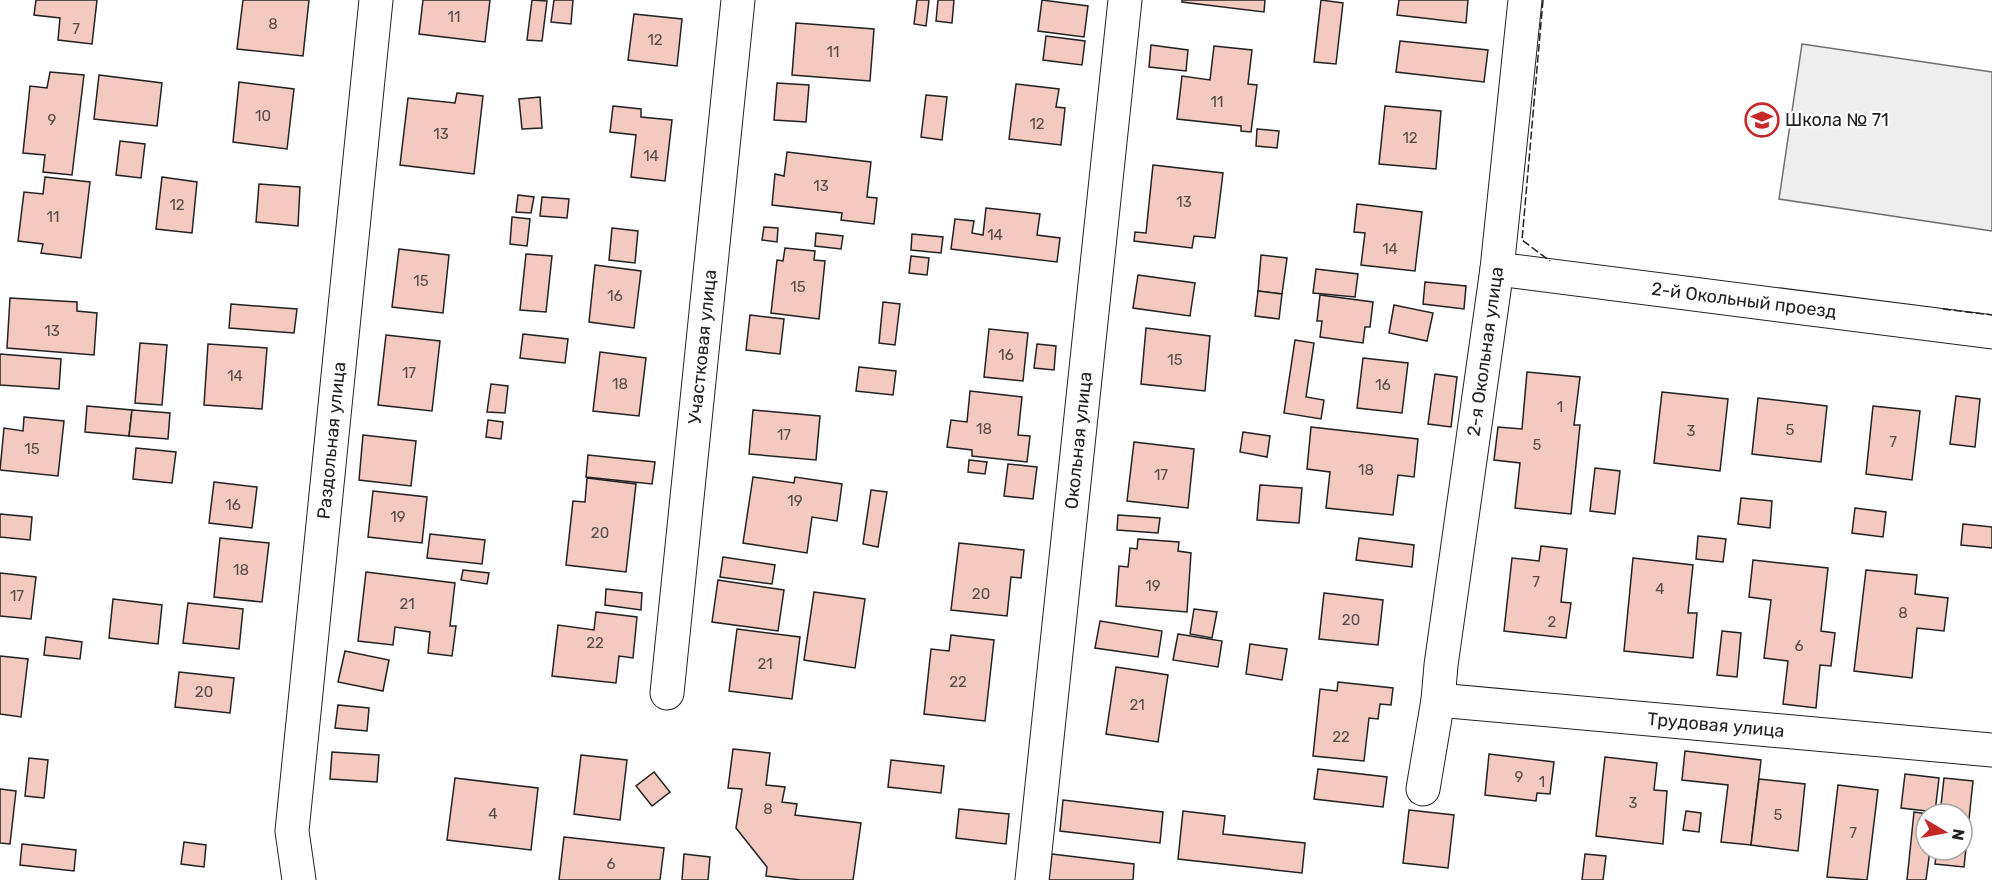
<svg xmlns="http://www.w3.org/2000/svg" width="1992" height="880" viewBox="0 0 1992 880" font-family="Rubik,sans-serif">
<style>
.green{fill:#eee;stroke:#6f6f6f;stroke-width:1.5}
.building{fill:#f3c9c0;stroke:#222;stroke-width:1.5}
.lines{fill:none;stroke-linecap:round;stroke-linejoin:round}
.minor-casing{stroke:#222;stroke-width:35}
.minor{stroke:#fff;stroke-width:33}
.fence{stroke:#222;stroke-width:1.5;stroke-dasharray:8 3;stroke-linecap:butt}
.labels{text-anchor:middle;stroke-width:4.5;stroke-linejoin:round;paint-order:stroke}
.number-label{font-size:15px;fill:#564c4a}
.poi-label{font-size:18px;fill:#222;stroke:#fff;text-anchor:start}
.street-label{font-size:18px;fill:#222;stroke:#fff}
</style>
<rect width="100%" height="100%" fill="#fff"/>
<polygon class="green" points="1802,44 1992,72 1992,231 1779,199"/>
<g class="building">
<polygon points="36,0 97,0 92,44 58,40 60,18 34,15"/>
<polygon points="243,0 309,0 303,56 237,49"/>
<polygon points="423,0 490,0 485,42 419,34"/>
<polygon points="532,0 547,1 542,41 527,40"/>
<polygon points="554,0 573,0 571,24 551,22"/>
<polygon points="917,0 929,0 926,26 914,24"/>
<polygon points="938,0 954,0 952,23 936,21"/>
<polygon points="1042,0 1088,6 1084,37 1038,31"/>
<polygon points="1182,0 1265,0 1264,12 1182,2"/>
<polygon points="1321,0 1343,3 1336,64 1314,62"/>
<polygon points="1399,0 1468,0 1466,23 1397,15"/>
<polygon points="634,14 682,19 677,66 628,60"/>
<polygon points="796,23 874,29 870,81 792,75"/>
<polygon points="1046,36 1085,41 1082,65 1043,60"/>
<polygon points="1400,41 1488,50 1484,82 1396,72"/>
<polygon points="1151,45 1188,50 1186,71 1149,67"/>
<polygon points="1214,46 1252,50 1248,84 1257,85 1251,132 1241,131 1241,126 1177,119 1182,76 1210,80"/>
<polygon points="50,72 84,75 72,175 43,172 45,155 23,153 30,86 47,88"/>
<polygon points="99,75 162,83 157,126 94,119"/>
<polygon points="239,82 294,89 287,149 233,142"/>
<polygon points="777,83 809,85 806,122 774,120"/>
<polygon points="1016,84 1059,89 1056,107 1065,108 1061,145 1009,139"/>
<polygon points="457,93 483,96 474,174 400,165 408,98 455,103"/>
<polygon points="926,95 947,97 942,140 921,137"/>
<polygon points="540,97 542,128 522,129 519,99"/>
<polygon points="613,106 641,109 641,117 672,120 665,181 631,177 636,135 610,132"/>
<polygon points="1385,106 1441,111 1436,169 1379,164"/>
<polygon points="1257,129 1279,131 1277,148 1256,146"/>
<polygon points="120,141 145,144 141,178 116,175"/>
<polygon points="787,152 871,162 867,197 877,198 874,224 841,220 842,213 772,205 775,174 784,176"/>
<polygon points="1153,165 1223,173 1215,238 1194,236 1192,248 1134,241 1135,232 1146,233"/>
<polygon points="45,177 90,182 81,258 41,253 43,244 18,241 24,192 43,194"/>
<polygon points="162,177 197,182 192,233 156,229"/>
<polygon points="259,184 300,187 298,226 256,222"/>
<polygon points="518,195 534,197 531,213 516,212"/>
<polygon points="542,197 569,199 567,218 540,216"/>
<polygon points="1357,204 1422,212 1415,271 1361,265 1365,233 1354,232"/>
<polygon points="986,208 1040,214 1037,235 1060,238 1057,262 951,249 955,219 974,221 972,233 983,235"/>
<polygon points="512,217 530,219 527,246 510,244"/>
<polygon points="764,227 778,228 777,242 762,240"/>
<polygon points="612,228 638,231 635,263 609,260"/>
<polygon points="816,233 843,236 841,249 815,246"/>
<polygon points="912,234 943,237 941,253 911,250"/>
<polygon points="785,248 815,251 814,260 825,261 819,319 771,313 777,260 783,261"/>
<polygon points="399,249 449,255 443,313 392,307"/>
<polygon points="526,254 552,256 546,312 520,310"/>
<polygon points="1261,255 1287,258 1282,294 1258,291"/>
<polygon points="911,256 929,258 927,275 909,273"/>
<polygon points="595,265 641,271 634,328 589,322"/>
<polygon points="1316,269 1358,274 1355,297 1313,293"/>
<polygon points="1138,275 1195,283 1190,316 1133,308"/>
<polygon points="1425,282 1466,286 1464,309 1423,304"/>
<polygon points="1258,291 1282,294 1279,319 1255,316"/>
<polygon points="1320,295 1373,302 1370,327 1365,327 1363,343 1320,337 1322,321 1317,321"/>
<polygon points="10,298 77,302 77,311 97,313 94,355 7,348"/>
<polygon points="883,302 900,304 895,345 879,343"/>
<polygon points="231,304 297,309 294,333 229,328"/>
<polygon points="1394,305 1433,313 1427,341 1389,333"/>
<polygon points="750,315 784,319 780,354 746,350"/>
<polygon points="1146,328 1210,336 1205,391 1141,384"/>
<polygon points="989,329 1028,333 1023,381 984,377"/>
<polygon points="523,334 568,339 565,363 520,358"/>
<polygon points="386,335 440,341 432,411 378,405"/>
<polygon points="1295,340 1314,343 1306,397 1324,400 1321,419 1284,413"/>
<polygon points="140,343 167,345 162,405 135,403"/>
<polygon points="208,344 267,348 262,409 204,405"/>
<polygon points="1037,344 1056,346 1054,370 1034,368"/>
<polygon points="600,352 646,358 639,416 593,411"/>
<polygon points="0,354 61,359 59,389 0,385"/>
<polygon points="1363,358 1408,363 1402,413 1357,408"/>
<polygon points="859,367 896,371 893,395 856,391"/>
<polygon points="1527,372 1580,377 1574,425 1580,425 1571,514 1515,508 1520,463 1494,460 1498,427 1522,429"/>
<polygon points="1435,374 1457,377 1451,427 1428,424"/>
<polygon points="491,384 508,386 505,413 487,412"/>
<polygon points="970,391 1022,397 1018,435 1030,436 1027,462 972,456 972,450 947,447 951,420 967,422"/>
<polygon points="1662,392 1728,399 1720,471 1654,463"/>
<polygon points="1956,396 1980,399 1975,447 1950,444"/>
<polygon points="1758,398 1827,406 1821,462 1752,454"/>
<polygon points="87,406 132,410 129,436 85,432"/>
<polygon points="1873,406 1920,411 1912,480 1866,474"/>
<polygon points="132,410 170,413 168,439 129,436"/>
<polygon points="753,410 820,416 816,460 749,454"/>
<polygon points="24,417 64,421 58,476 0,470 4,428 23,431"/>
<polygon points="488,420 503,422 501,439 486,437"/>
<polygon points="1311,427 1418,439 1414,477 1398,475 1393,515 1326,508 1330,472 1307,469"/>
<polygon points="1243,432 1270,436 1267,457 1240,452"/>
<polygon points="363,435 416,441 411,486 359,480"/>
<polygon points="1134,442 1194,449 1188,508 1127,501"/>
<polygon points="136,448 176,452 172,483 133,479"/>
<polygon points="588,455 655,462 652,484 586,477"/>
<polygon points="969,460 987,462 985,474 968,472"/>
<polygon points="1008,464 1037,467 1033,499 1004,496"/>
<polygon points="1595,468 1620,471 1615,514 1590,511"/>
<polygon points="753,477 794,483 795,477 842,484 837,521 812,517 807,553 743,543"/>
<polygon points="587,478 636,484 626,572 566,565 573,501 585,502"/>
<polygon points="214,482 257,487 252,528 209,523"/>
<polygon points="1260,485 1302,488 1299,523 1257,520"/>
<polygon points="871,490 887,492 878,547 863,544"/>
<polygon points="373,491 427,497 422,543 368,537"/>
<polygon points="1741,498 1772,501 1770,528 1738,524"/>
<polygon points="1855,508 1886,512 1883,537 1852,533"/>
<polygon points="0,514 32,517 30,540 0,537"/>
<polygon points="1118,515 1160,518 1158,533 1117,530"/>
<polygon points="1963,524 1992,527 1992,548 1961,545"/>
<polygon points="430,534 485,540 482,564 427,558"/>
<polygon points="1698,536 1726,539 1723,562 1696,559"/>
<polygon points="220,538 269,543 262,602 214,597"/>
<polygon points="1359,538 1414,545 1412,567 1356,560"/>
<polygon points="1138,539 1179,542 1178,551 1191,553 1187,612 1116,606 1119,566 1128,567 1130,548 1137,549"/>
<polygon points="959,543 1024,550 1021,578 1011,577 1007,616 951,610"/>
<polygon points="1541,546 1567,549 1561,602 1571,603 1566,638 1504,631 1512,558 1539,561"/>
<polygon points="723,557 775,565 772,584 720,577"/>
<polygon points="1633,558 1693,565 1688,613 1697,613 1693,658 1624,651"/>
<polygon points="1753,560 1828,568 1821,631 1835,633 1831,666 1820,665 1816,708 1783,704 1788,661 1764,658 1771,600 1749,597"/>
<polygon points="463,570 489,573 487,584 461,580"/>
<polygon points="1866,570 1917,575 1915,594 1948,598 1944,631 1917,628 1912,678 1854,671"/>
<polygon points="366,572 455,583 450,626 456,626 452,656 428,653 430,632 395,627 393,645 358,641"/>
<polygon points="0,573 36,577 31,619 0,616"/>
<polygon points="718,580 784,590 778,631 712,622"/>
<polygon points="606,589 642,593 641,610 605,605"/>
<polygon points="814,592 865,599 855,668 804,660"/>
<polygon points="1324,593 1383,600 1378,645 1319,639"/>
<polygon points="113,599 162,605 158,644 109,638"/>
<polygon points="188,603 243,609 239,649 183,643"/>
<polygon points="1194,609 1217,612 1212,638 1190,634"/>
<polygon points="596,612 637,617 633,658 619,656 616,683 552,676 558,625 594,630"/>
<polygon points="1100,621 1162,631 1158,657 1095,648"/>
<polygon points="737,629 800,637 792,699 729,691"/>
<polygon points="1722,631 1741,633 1737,677 1717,675"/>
<polygon points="1178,634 1222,641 1218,667 1173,660"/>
<polygon points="951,635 994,640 985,721 924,714 931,649 949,651"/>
<polygon points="46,637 82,642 80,659 44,655"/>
<polygon points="1250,644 1287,649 1282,680 1246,674"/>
<polygon points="345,651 389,660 383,691 338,682"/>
<polygon points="0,656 28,659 21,717 0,714"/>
<polygon points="1116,667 1168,675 1158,742 1106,734"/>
<polygon points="179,672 234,678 230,713 175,707"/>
<polygon points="1338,682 1393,688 1391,705 1380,704 1378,719 1369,718 1364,761 1313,756 1320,689 1337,691"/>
<polygon points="338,705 369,708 367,731 335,728"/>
<polygon points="733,749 770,753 766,785 785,787 782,802 797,804 795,815 861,823 853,880 801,880 766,876 767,867 736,828 742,789 728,788"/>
<polygon points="1685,751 1761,760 1751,845 1721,842 1728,785 1682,780"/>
<polygon points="332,752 379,755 377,782 330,779"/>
<polygon points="1489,754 1554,762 1550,794 1537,793 1536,801 1485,795"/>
<polygon points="581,755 627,760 620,820 574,814"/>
<polygon points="1605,757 1657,763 1654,790 1667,791 1663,844 1596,836"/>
<polygon points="29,758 48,760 44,798 25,796"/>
<polygon points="891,760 944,766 941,793 888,787"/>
<polygon points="1318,769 1387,777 1383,807 1314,799"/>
<polygon points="654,772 670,792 652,806 636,786"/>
<polygon points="1905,774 1939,778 1935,812 1901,808"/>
<polygon points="455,778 538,788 531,850 447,840"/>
<polygon points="1944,778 1973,781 1964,867 1935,864 1937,850 1962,850 1962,814 1940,814"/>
<polygon points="1759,779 1805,784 1798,851 1751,845"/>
<polygon points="1838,785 1878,790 1867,880 1827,877"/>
<polygon points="0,789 16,791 10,844 0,843"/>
<polygon points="1063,800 1163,812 1160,843 1060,831"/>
<polygon points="959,809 1009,814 1006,844 956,838"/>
<polygon points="1409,810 1454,815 1448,868 1403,863"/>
<polygon points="1183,811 1225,816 1223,834 1305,843 1302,873 1178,859"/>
<polygon points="1686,811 1701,813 1699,832 1683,830"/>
<polygon points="1914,812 1928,814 1926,814 1926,850 1930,850 1926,880 1907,880"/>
<polygon points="564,837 664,848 660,880 559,880"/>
<polygon points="184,842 206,845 204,867 181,864"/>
<polygon points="22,844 76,850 74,871 20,865"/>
<polygon points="684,854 710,857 708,880 682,880"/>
<polygon points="1052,854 1134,864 1133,880 1049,880"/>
<polygon points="1585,854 1606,856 1603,880 1582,880"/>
</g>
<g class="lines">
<defs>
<g id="minor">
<path id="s1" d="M 1497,269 L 1992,332"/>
<path id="s2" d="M 667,693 L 738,0"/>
<path id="s3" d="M 1438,700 L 1992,750"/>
<path id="s4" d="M 1423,789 L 1438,700 L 1441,665 L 1497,269 L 1525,0"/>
<path id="s5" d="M 299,880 L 292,831 L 376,0"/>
<path id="s6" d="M 1032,880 L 1125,0"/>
</g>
</defs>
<use href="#minor" class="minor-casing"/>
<use href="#minor" class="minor"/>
<g class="fence">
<polyline points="1543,0 1522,240 1550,261"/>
<polyline points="1943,309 1992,315"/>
</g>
</g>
<defs>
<symbol id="school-ring" viewBox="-11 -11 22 22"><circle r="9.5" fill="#fff" stroke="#c62828" stroke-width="1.5"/><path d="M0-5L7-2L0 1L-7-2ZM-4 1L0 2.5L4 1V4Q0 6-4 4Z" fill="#c62828"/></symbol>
</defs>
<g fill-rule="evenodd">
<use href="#school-ring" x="1743" y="101" width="38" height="38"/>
</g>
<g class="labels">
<g class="number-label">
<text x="454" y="22">11</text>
<text x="273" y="29">8</text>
<text x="76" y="34">7</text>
<text x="655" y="45">12</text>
<text x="833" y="57">11</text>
<text x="1217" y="107">11</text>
<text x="263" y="121">10</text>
<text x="52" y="125">9</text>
<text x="1037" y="129">12</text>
<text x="441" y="139">13</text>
<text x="1410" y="143">12</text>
<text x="651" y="161">14</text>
<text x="821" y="191">13</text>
<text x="1184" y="207">13</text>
<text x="177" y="210">12</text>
<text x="53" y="222">11</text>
<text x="995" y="240">14</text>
<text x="1390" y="254">14</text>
<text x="421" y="286">15</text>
<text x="798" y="292">15</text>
<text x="615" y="301">16</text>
<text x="52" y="336">13</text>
<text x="1006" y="360">16</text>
<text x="1175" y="365">15</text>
<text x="409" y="378">17</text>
<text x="235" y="381">14</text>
<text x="620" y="389">18</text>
<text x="1383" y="390">16</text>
<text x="1560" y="412">1</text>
<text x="984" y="434">18</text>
<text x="1790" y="435">5</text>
<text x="1691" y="436">3</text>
<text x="784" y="440">17</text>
<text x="1893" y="447">7</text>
<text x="1537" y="450">5</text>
<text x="32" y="454">15</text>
<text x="1366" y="475">18</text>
<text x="1161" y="480">17</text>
<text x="795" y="506">19</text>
<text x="233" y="510">16</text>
<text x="398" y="522">19</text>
<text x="600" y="538">20</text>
<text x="241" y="575">18</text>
<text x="1536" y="587">7</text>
<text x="1153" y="591">19</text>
<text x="1660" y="594">4</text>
<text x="981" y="599">20</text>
<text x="17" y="601">17</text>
<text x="407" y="609">21</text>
<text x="1903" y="618">8</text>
<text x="1351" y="625">20</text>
<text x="1552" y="627">2</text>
<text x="595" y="648">22</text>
<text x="1799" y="651">6</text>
<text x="765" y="669">21</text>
<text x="958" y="687">22</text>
<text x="204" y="697">20</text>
<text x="1137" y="710">21</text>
<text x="1341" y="742">22</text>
<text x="1519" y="782">9</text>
<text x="1542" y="787">1</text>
<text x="1633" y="808">3</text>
<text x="768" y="814">8</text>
<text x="493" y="819">4</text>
<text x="1778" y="820">5</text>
<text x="1853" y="838">7</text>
<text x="611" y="869">6</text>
</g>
<g class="poi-label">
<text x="1785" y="126">Школа № 71</text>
</g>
<g class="street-label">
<text dy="6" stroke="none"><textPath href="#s1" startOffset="249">2-й Окольный проезд</textPath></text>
<text dy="6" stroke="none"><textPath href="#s2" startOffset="348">Участковая улица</textPath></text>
<text dy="6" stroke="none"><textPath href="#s4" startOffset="442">2-я Окольная улица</textPath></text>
<text dy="6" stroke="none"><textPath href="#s5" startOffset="442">Раздольная улица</textPath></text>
<text dy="6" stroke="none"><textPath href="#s6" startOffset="442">Окольная улица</textPath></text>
<text dy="6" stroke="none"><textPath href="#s3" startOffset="279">Трудовая улица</textPath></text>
</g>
</g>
<g transform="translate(1944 832) rotate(100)"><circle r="28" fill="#ffffff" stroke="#a7a7a7" stroke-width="1.5"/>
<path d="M0-4.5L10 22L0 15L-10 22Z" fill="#c62828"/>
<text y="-9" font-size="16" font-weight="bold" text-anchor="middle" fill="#222222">N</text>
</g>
</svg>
